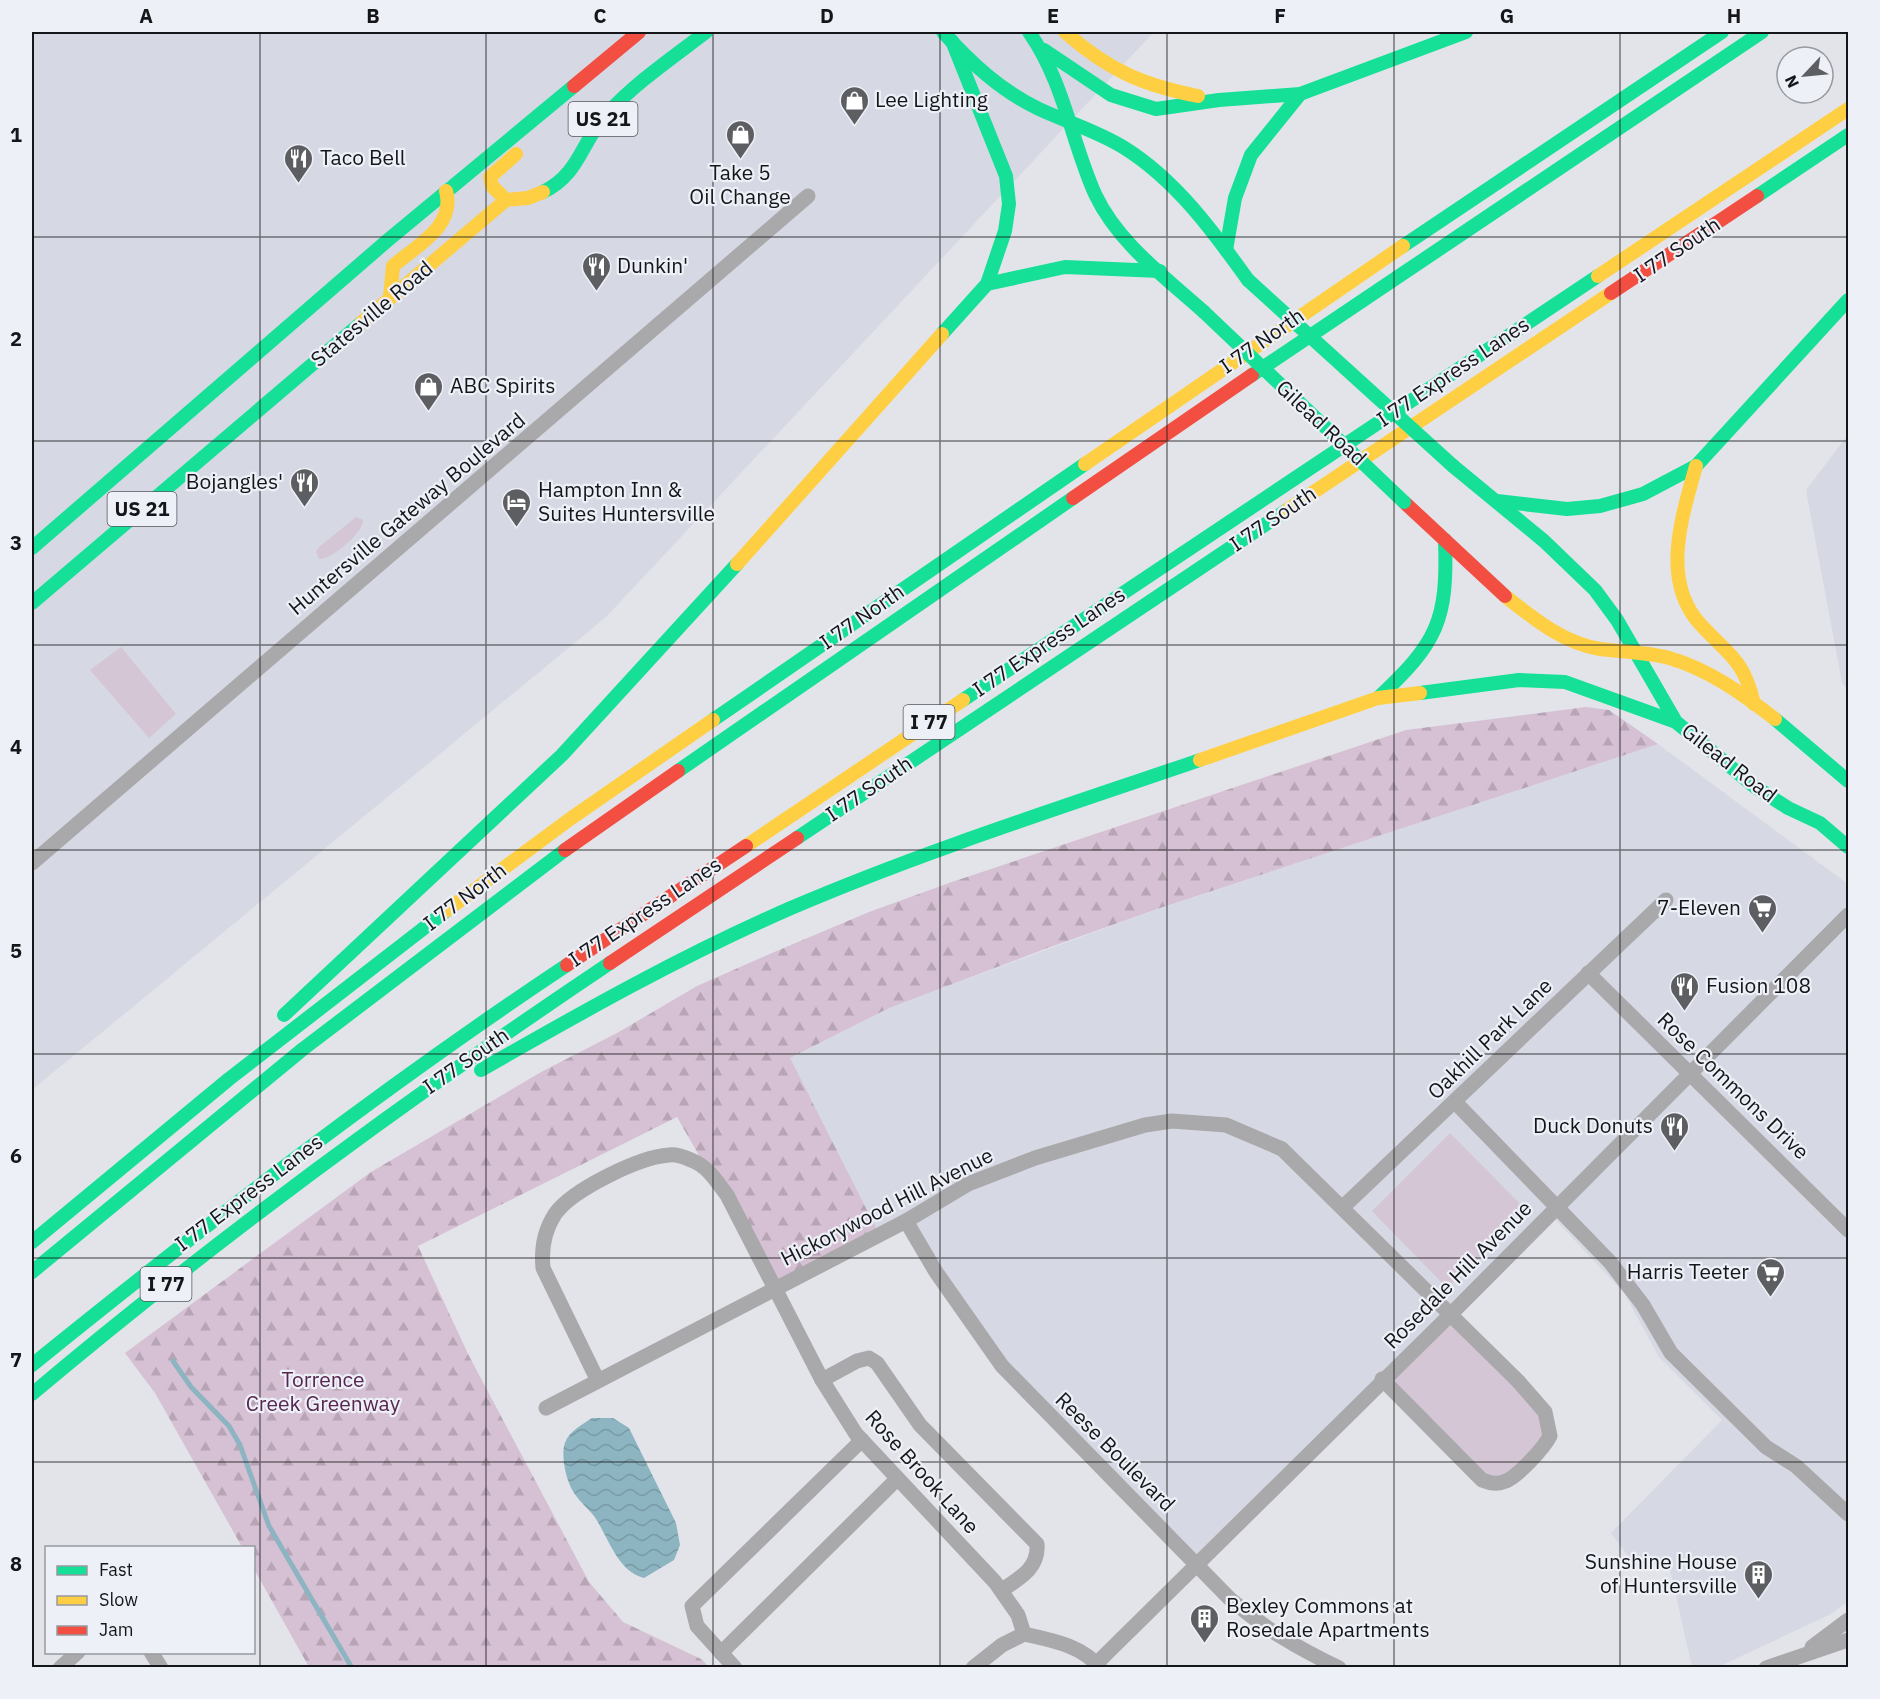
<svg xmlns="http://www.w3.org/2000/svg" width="1880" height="1699" viewBox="0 0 1880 1699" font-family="'IBM Plex Sans',sans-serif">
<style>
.built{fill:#d6d8e3}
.green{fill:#d5c6d5}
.forest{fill:url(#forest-firs)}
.water{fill:url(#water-waves)}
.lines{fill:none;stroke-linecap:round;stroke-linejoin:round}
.stream{stroke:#8cb4c1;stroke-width:5}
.street{stroke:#a9a8ab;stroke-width:15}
.fast{stroke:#16e098;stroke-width:14}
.slow{stroke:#ffcf43;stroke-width:14}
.jam{stroke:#f24e42;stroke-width:14}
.fast-bridge{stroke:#16e098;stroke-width:14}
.grid{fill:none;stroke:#151619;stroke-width:1.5;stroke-opacity:0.55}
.labels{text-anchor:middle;stroke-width:4.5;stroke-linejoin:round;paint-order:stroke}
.shield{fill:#eef0f8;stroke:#56575c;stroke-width:1.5}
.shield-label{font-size:20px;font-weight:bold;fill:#151619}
.poi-label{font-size:21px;fill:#151619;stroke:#eef0f8;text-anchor:start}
.street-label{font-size:21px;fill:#151619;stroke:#eef0f8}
.park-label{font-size:21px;fill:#57254f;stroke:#eef0f8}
.neatline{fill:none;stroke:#151619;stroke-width:2}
.grid-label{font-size:20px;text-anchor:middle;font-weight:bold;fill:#151619}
</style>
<defs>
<pattern id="forest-firs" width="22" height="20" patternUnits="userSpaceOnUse" patternTransform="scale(1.5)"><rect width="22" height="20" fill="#d6c0d4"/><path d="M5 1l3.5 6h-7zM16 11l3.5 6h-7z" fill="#b7a4b5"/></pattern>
<pattern id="water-waves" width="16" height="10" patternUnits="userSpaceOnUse" patternTransform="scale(1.5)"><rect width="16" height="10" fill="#8cb4c1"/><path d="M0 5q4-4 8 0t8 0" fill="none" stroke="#789aa5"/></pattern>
</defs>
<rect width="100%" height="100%" fill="#e3e4e9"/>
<g class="built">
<polygon points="32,32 1161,32 1152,34 606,617 32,1090"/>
<polygon points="1848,435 1848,690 1842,683 1806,490"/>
<polygon points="1658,744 1848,884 1848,1601 1831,1614 1718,1667 1692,1667 1669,1565 1637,1568 1611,1533 1722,1420 1659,1357 1624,1293 1553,1217 1197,1565 1041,1409 906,1221 775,1288 678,1116 888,1008 1157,909"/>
</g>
<g class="green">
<path d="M 356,517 L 363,520 C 365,531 330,561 319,559 L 316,552 L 318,548 Z"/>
<polygon points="121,647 176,714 149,738 90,670"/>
<polygon points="1450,1133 1526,1210 1447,1288 1372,1211"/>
<polygon points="1450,1315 1545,1412 1550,1436 1508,1480 1490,1483 1382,1379"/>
</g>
<polygon class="forest" points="1586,707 1609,710 1658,744 1157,909 1045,949 889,1008 790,1058 879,1234 775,1288 677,1117 418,1246 468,1354 589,1582 623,1622 701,1659 709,1667 309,1667 254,1569 254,1548 242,1547 155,1393 125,1353 371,1172 543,1071 617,1033 697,986 772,953 869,912 952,882 1406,730"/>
<path class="water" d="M 592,1418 L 613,1418 L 629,1428 L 676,1523 L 680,1545 L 674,1560 L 644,1578 C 617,1571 609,1538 594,1516 C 585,1505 574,1497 569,1483 C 565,1473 561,1453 565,1443 C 569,1431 582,1425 592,1418 Z"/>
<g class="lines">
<polyline class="stream" points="173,1361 191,1387 229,1426 240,1445 269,1526 352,1668"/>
<g class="street">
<polyline points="32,863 808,196"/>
<polyline points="1588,973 1848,1230"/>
<polyline points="1455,1102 1610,1262 1643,1305 1671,1353 1766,1447 1796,1466 1848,1514"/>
<polyline points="1343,1207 1666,900"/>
<path d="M 906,1221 L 936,1272 L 1002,1366 L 1229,1598 C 1263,1628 1298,1648 1339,1668"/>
<path d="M 822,1380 L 857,1361 L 869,1358 L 877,1363 L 920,1425 L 1037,1544 C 1039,1568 1020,1578 1002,1590"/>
<path d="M 598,1381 L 543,1268 C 541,1248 544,1231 555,1214 C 572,1190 639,1157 669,1155 C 675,1154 685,1157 691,1160 C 708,1166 717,1182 727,1195 L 822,1380 L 856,1434 L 995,1582 L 1018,1615 L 1024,1634"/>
<path d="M 546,1408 L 906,1221 L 968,1184 L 1035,1158 L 1145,1125 L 1172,1121 L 1226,1125 L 1282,1149 L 1518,1381 L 1545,1412 L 1550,1436 C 1544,1448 1518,1476 1506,1481 C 1497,1485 1490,1483 1482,1480 L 1382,1379"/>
<polyline points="1812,1647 1848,1620"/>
<polyline points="151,1652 161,1668"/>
<polyline points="721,1653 897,1479"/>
<polyline points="1097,1663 1450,1315 1848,915"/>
<polyline points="60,1668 78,1652"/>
<polyline points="735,1668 697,1626 692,1606 862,1440"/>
<path d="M 973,1668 L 1002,1645 L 1024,1634 C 1050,1640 1082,1645 1100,1668"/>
<polyline points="1766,1668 1848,1640"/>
</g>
<g class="fast">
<path d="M 943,32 C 971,63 1001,91 1039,109 C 1067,122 1097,131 1123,147 C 1175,179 1213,231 1248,280"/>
<path d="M 1029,32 C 1064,82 1071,140 1095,194 C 1118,243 1165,277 1204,312"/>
<polyline points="1044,50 1111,95 1156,109 1219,100 1300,94 1466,32"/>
<path d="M 543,192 C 580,174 581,142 606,115 C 635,83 672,58 706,32"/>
<polyline points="1757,196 1848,135"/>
<polyline points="1403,246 1722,32"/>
<polyline points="1226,250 1235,198 1251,155 1300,94"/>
<polyline points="987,284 1065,267 1160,271"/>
<polyline points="942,334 987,284 1005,231 1009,204 1006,176 952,41"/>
<polyline points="1252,375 1762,32"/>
<polyline points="1453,466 1544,541 1595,590 1617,620 1676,722 1754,786 1788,808 1820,823 1848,847"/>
<polyline points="1497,501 1567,509 1600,506 1643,494 1696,466 1848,300"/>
<polyline points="32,548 388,240 574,86"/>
<polyline points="32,603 361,323"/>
<polyline points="1420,693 1519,680 1565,682 1676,722"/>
<path d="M 1378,698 C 1437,643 1448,621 1445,540"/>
<polyline points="963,700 1598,276"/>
<polyline points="1775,719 1848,781"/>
<polyline points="713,720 1085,464"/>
<polyline points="678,771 1073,498"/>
<polyline points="797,838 1287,510"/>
<polyline points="284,1015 562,755 737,564"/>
<path d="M 481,1070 C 582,1012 683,955 791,908 C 924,851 1063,807 1200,760"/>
<polyline points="32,1242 229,1079 446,911"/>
<polyline points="32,1272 303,1049 565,850"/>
<path d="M 32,1365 C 205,1225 382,1088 567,965"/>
<path d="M 32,1394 C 216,1239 410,1097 610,963"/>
</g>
<g class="slow">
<path d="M 1065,32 C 1108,70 1142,85 1198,96"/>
<polyline points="506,200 492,186 490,177 516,154"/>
<polyline points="1598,276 1848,109"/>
<path d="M 390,298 L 393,266 C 416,246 456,226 446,191"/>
<polyline points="361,323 506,200 528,198 543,192"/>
<polyline points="1085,464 1403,246"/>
<path d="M 1696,466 C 1682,517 1660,581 1701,625 C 1730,656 1744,660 1754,704"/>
<polyline points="1287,510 1611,293"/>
<polyline points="737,564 942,334"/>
<path d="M 1505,596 C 1534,619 1563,643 1600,649 C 1623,652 1646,652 1669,658 C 1708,669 1743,694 1775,719"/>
<polyline points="1200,760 1378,698 1420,693"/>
<polyline points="746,846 963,700"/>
<polyline points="446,911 570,819 713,720"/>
</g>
<g class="jam">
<polyline points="574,86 639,32"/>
<polyline points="1611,293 1757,196"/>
<polyline points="1073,498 1252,375"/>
<polyline points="1404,502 1505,596"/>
<polyline points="565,850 678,771"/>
<polyline points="610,963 797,838"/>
<polyline points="567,965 746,846"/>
</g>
<g class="fast-bridge">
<polyline points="1248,280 1453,466"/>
<polyline points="1204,312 1404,502"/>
</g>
</g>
<path class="grid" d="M 260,32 L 260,1668M 486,32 L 486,1668M 713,32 L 713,1668M 940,32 L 940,1668M 1167,32 L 1167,1668M 1394,32 L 1394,1668M 1620,32 L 1620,1668M 32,237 L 1848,237M 32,441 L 1848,441M 32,645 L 1848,645M 32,850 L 1848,850M 32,1054 L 1848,1054M 32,1258 L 1848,1258M 32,1462 L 1848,1462"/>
<defs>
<symbol id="shop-pin" viewBox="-11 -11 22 30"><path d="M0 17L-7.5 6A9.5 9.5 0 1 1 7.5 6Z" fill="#5d5e62" stroke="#eef0f8"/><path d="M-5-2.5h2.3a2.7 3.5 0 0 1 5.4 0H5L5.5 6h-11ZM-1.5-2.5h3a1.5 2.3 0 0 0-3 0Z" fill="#fff"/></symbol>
<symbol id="restaurant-pin" viewBox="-11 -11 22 30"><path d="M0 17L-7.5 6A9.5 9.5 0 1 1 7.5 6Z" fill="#5d5e62" stroke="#eef0f8"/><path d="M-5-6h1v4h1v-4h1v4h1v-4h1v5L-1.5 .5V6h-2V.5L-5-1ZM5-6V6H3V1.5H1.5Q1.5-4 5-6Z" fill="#fff"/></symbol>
<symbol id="hotel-pin" viewBox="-11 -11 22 30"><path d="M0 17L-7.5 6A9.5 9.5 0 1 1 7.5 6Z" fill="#5d5e62" stroke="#eef0f8"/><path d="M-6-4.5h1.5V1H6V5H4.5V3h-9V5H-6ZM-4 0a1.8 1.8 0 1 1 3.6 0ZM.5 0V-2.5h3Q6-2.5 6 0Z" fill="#fff"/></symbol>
<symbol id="supermarket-pin" viewBox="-11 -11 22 30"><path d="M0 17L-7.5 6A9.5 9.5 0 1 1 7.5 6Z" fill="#5d5e62" stroke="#eef0f8"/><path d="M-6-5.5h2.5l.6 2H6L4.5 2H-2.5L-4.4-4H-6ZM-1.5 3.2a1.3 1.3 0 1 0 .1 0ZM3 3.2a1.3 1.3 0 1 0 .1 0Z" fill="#fff"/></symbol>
<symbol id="building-pin" viewBox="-11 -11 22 30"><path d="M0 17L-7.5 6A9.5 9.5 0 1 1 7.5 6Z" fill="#5d5e62" stroke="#eef0f8"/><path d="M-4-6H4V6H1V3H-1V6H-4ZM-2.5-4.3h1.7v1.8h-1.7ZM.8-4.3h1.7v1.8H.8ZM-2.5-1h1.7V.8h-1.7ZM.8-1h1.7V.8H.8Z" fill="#fff"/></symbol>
</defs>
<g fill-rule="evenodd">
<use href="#shop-pin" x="838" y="84" width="33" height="45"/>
<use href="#shop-pin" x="724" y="118" width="33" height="45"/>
<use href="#restaurant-pin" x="282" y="142" width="33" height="45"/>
<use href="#restaurant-pin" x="580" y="250" width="33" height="45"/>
<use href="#shop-pin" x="412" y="370" width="33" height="45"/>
<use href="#restaurant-pin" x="288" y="466" width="33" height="45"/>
<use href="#hotel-pin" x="500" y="486" width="33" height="45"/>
<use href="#supermarket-pin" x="1746" y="892" width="33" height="45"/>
<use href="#restaurant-pin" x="1668" y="970" width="33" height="45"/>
<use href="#restaurant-pin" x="1658" y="1110" width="33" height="45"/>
<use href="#supermarket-pin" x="1754" y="1256" width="33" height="45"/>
<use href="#building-pin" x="1742" y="1558" width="33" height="45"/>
<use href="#building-pin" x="1188" y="1602" width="33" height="45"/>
</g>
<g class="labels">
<g class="shield">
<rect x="568.5" y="102" width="69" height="34" rx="4.5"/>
<rect x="107.5" y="492" width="69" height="34" rx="4.5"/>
<rect x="903.5" y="705" width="51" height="34" rx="4.5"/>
<rect x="140.5" y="1267" width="51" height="34" rx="4.5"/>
</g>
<g class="shield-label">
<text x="603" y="126">US 21</text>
<text x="142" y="516">US 21</text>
<text x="929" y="729">I 77</text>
<text x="166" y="1291">I 77</text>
</g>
<g class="poi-label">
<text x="875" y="107">Lee Lighting</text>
<text x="320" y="165">Taco Bell</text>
<text x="740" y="180" text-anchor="middle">Take 5<tspan x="740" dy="24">Oil Change</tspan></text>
<text x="617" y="273">Dunkin'</text>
<text x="450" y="393">ABC Spirits</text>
<text x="283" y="489" text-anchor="end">Bojangles'</text>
<text x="538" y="497">Hampton Inn &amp;<tspan x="538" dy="24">Suites Huntersville</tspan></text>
<text x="1741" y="915" text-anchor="end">7-Eleven</text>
<text x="1706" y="993">Fusion 108</text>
<text x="1653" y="1133" text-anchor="end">Duck Donuts</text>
<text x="1749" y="1279" text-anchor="end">Harris Teeter</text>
<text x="1737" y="1569" text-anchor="end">Sunshine House<tspan x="1737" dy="24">of Huntersville</tspan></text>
<text x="1226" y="1613">Bexley Commons at<tspan x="1226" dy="24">Rosedale Apartments</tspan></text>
</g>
<g class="street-label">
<text transform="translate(1677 250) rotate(-34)" y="7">I 77 South</text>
<text transform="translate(372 314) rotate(-40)" y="7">Statesville Road</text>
<text transform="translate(1262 341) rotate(-35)" y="7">I 77 North</text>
<text transform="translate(1453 372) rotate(-34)" y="7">I 77 Express Lanes</text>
<text transform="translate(1321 423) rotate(43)" y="7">Gilead Road</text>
<text transform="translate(407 514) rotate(-40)" y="7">Huntersville Gateway Boulevard</text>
<text transform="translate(1273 519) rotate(-34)" y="7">I 77 South</text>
<text transform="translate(862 617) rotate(-35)" y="7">I 77 North</text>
<text transform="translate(1049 642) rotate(-34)" y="7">I 77 Express Lanes</text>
<text transform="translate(1729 763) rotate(38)" y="7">Gilead Road</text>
<text transform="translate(869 789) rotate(-34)" y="7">I 77 South</text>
<text transform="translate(465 897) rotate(-37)" y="7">I 77 North</text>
<text transform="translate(645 912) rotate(-34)" y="7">I 77 Express Lanes</text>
<text transform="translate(1490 1039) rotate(-44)" y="7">Oakhill Park Lane</text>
<text transform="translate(466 1061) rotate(-35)" y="7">I 77 South</text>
<text transform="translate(1733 1086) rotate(44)" y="7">Rose Commons Drive</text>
<text transform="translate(249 1193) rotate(-37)" y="7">I 77 Express Lanes</text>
<text transform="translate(887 1207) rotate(-27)" y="7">Hickorywood Hill Avenue</text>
<text transform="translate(1458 1275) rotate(-45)" y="7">Rosedale Hill Avenue</text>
<text transform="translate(1115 1452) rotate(45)" y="7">Reese Boulevard</text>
<text transform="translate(922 1472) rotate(48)" y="7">Rose Brook Lane</text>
</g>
<g class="park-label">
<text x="323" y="1387">Torrence<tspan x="323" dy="24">Creek Greenway</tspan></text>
</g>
</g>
<rect width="1880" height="1699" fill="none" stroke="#eef0f8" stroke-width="66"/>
<rect x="45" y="1546" width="210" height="108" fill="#eef0f8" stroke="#97999f" stroke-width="1.5"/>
<rect x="57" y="1566" width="30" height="9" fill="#16e098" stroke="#97999f" stroke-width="1.5"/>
<text x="99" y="1576" font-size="18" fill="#151619">Fast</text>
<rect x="57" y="1596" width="30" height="9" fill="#ffcf43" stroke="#97999f" stroke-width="1.5"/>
<text x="99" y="1606" font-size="18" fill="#151619">Slow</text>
<rect x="57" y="1626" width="30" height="9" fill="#f24e42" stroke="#97999f" stroke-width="1.5"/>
<text x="99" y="1636" font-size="18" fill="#151619">Jam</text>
<g transform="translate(1805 75) rotate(244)"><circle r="28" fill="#eef0f8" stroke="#97999f" stroke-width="1.5"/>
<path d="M0-4.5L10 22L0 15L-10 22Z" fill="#5d5e62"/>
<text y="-9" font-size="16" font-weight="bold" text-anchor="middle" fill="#151619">N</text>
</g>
<rect x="33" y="33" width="1814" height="1633" class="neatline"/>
<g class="grid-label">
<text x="146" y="23">A</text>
<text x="373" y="23">B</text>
<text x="600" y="23">C</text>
<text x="827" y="23">D</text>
<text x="1053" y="23">E</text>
<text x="1280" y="23">F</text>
<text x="1507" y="23">G</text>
<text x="1734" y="23">H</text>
<text x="16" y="142">1</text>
<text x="16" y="346">2</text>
<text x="16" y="550">3</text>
<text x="16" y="754">4</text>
<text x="16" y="958">5</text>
<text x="16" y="1163">6</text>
<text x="16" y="1367">7</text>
<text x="16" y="1571">8</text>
</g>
</svg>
